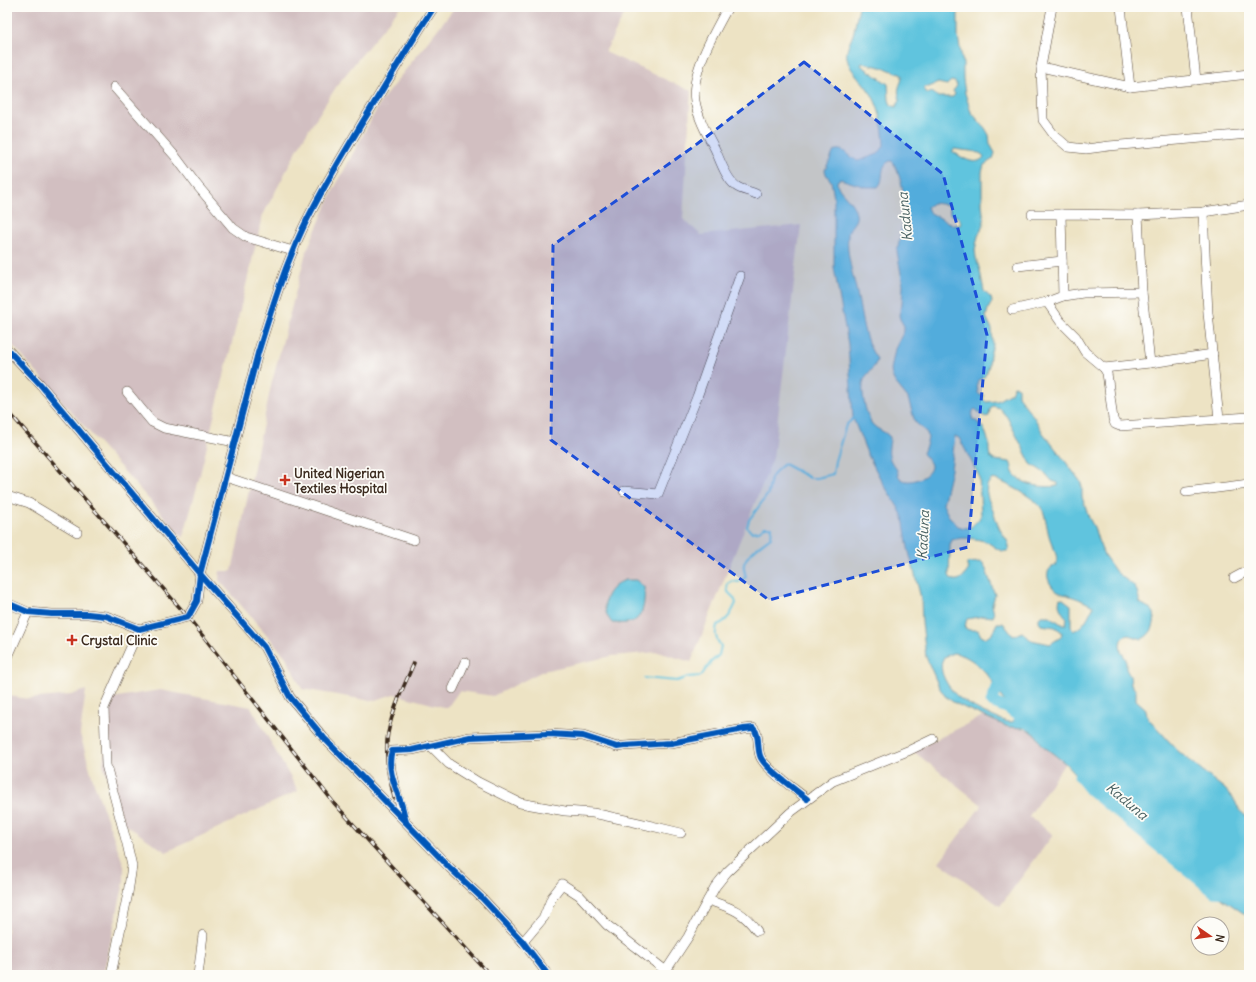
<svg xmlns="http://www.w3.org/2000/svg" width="1256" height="982" viewBox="0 0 1256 982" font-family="Delius,sans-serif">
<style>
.industrial{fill:#d2bfc1}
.water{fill:#60c4de;stroke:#4e777e;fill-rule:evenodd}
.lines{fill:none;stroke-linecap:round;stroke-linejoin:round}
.stream{stroke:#60c4de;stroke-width:2}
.river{stroke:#60c4de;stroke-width:11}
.minor-casing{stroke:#564637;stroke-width:10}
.minor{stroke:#fff;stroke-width:9}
.rail-casing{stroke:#3b2a1e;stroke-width:3.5}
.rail{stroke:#fdfcf7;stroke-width:2;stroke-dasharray:6;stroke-linecap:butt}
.cycleway-casing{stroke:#fdfcf7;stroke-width:8}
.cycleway{stroke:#0057b8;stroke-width:6}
.marked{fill:#1d4ed8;fill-opacity:0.2;stroke:#1d4ed8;stroke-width:3;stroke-dasharray:8 5;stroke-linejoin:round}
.poi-dot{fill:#c8321e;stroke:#fdfcf7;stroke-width:1.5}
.labels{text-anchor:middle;stroke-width:3.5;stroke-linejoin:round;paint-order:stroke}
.poi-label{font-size:13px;font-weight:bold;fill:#3b2a1e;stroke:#fdfcf7;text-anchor:start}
.water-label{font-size:14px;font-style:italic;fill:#486061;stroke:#fdfcf7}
</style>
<rect width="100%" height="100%" fill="#fdfcf7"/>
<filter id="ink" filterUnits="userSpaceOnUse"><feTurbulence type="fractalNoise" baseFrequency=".025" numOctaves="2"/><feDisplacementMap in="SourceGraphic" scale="8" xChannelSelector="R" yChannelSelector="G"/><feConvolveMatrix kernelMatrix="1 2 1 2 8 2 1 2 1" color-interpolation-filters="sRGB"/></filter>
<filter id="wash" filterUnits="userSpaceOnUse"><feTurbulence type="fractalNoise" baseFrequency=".012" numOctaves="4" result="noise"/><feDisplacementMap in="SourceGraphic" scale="16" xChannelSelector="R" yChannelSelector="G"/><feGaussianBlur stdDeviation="0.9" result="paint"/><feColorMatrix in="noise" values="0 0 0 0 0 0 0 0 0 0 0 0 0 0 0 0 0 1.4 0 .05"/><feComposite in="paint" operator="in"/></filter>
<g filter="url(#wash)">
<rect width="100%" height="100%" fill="#ede3c4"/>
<g class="industrial">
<polygon points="7,7 400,7 338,84 303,139 263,215 197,487 183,538 7,339"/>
<polygon points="455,7 628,7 605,52 691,91 683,219 701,235 801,225 773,458 691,662 658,652 612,656 543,671 493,696 459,691 447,708 394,694 372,701 302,689 286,657 219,580 220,571 232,571 271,386 306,252 333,191 381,101"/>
<polygon points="86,690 80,734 94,783 124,866 124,882 103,975 7,975 7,700 8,696 29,699 71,695"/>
<polygon points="160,690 251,707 298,791 166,852 123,823 103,764 112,698"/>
<polygon points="983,716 1008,727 1021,728 1028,730 1036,735 1042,745 1065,763 1029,816 1053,835 1000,906 939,862 982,805 913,751"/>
</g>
<g class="water">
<path d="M 859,7 L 958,7 L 958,37 L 963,64 L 963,79 L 965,93 L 971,112 L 977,119 L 985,128 L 989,135 L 990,144 L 995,153 L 993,159 L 984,165 L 982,172 L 982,204 L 984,223 L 978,236 L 975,250 L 976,258 L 980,271 L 984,291 L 991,298 L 992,302 L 988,309 L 986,317 L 992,329 L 993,345 L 990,355 L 989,365 L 987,372 L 984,377 L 979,380 L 977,385 L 978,393 L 980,395 L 984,395 L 983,399 L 986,402 L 997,401 L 1011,393 L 1014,386 L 1018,387 L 1018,396 L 1034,417 L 1043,433 L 1062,457 L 1080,481 L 1082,487 L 1082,497 L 1089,518 L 1094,527 L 1098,540 L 1104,555 L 1116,572 L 1134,586 L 1137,591 L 1140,603 L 1151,609 L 1154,613 C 1156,624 1152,634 1142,639 L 1128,635 L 1123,637 L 1121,640 L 1120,644 L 1121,652 L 1126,659 L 1126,669 L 1130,676 L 1131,684 L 1136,691 L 1136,700 L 1145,708 L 1148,718 L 1177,750 L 1203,772 L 1225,789 L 1235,801 L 1239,810 L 1249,819 L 1249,917 L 1217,895 L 1196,874 L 1087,787 L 1065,763 L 1042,745 L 1036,735 L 1025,728 L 1008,727 L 965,708 L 953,702 L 945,696 L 939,687 L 926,657 L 922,622 L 921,598 L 908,548 L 903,517 L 898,507 L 882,482 L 867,453 L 853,418 L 848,344 L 834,268 L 834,198 L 831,181 L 826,174 L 825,170 L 834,151 C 842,146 851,158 858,161 L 878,154 L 884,146 C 883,126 880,104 867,88 C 860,78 849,70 847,58 C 845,49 852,40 854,31 C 856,23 857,15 859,7 ZM 862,63 L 885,68 L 902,75 C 903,84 895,86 900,100 L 896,107 L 891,105 L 889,100 L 888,84 L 862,66 L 861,65 ZM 951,81 L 955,82 L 957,86 L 953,91 L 955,94 L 953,97 L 938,97 L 932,92 L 927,94 L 923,88 L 924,87 L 929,87 L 938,83 L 947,85 ZM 955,149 C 963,151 981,150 984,157 C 975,168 960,156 952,151 ZM 890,161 L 892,161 C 899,169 906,200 906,210 L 897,251 L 903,285 L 902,304 L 899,315 L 900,319 L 904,326 L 904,331 L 895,349 L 891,370 L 892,376 L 895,382 L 908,398 L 915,422 L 927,433 L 928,437 L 927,443 L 923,453 C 925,457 931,462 931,466 C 931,477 908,486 900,478 C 898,476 898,473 897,470 C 895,466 891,463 890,459 C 887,452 890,444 890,437 C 885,431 877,430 872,424 C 866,416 860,389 864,380 C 867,372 876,368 877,359 C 863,340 862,316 857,293 C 853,274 846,255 848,235 C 848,226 858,223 856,214 C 854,199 836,192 837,181 L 840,179 L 866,187 L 878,187 C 886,179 878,167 890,161 ZM 933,203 L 949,205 L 950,214 L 958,217 L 961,222 L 960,225 L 953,225 L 929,212 L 927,207 ZM 993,406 L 999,408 L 1007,417 L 1031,464 L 1046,474 L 1052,481 L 1058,483 L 1058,486 C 1045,488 1025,486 1016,476 C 1011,472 1013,467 1010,462 L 994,460 L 990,457 C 989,453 989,451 989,447 C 988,435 983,423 972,419 L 973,411 L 975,409 L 985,417 L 989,416 L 990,409 ZM 955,436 L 959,438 L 979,476 L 981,515 L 979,519 L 971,527 L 965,528 L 958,526 L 948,515 L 943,504 L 951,470 ZM 993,479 C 1005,482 1036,498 1042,509 C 1046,515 1047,531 1050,539 C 1053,547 1059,557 1056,565 C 1041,570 1049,586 1058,592 C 1062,594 1068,595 1073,597 C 1080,599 1087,603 1093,606 C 1093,611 1090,611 1089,615 C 1085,622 1081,628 1073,631 L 1071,627 L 1071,605 L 1063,599 L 1060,598 C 1057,606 1062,613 1067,618 L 1066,624 L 1061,624 L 1050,616 L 1041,616 L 1039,618 L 1039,621 L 1041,625 L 1055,627 L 1062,632 L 1061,637 L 1050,644 L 1031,640 L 1022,632 L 1013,636 L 1003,623 L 997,623 L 993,632 L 985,638 L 981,636 L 978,630 L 969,630 L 965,628 L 966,622 L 967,619 L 984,616 L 993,617 L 994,614 L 992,605 L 995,595 L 984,564 L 981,562 L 967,563 L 966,564 L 969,569 C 964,576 960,583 951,579 L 949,575 L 950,545 L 952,540 C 962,537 973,538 984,541 C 992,543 1000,555 1009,550 C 1010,543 1006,539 1002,533 C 998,527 996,520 994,513 C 990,503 980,486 993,479 ZM 953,653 C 968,654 984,669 992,681 C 995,687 997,692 1001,697 C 1007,705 1016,710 1016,720 C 1013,721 1013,722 1010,722 C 998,721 966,704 957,696 C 948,687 936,670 944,657 Z"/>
<path d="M 625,580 L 636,580 L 644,587 C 645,599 645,616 632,622 C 626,624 618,623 612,623 C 598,606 606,588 625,580 Z"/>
</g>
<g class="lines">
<path class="stream" d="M 644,678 L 677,681 L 688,677 L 701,676 L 711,662 L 719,655 L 721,646 C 715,638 715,633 717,625 C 728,621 732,612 736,603 L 734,598 L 728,592 L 727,584 L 732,581 L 739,582 L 746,577 C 745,573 743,568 744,564 C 746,554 763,543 771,537 L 772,527 L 765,527 L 759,531 L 751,532 L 747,527 L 749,520 L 768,494 L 771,478 L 777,470 L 784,464 L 810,478 L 817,478 L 833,474 L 835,461 L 846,425 L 854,418"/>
<g class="river">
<polyline points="1001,677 991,702 1007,708 1028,724"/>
<polyline points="1079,776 1090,790 1214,892 1249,894"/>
</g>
</g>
</g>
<g filter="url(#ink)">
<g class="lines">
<defs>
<g id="minor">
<path d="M 728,7 C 715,31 690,73 695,101 C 698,118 707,134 715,149 C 720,160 726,179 736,186 C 741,190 750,191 756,194"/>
<polyline points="1052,7 1041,67 1043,120 1054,135 1068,147 1086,149 1109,146 1249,134"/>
<polyline points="1188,7 1196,80"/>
<polyline points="1041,67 1130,87 1121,7"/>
<polyline points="114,87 175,156 196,184 233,228 246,237 293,251"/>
<polyline points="1130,87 1249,74"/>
<polyline points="1203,212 1208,313 1219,419"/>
<polyline points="1032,214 1061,214"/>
<polyline points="1138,215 1142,292 1150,363"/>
<polyline points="1018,266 1062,261"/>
<polyline points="1063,296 1061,214 1138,215 1203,212 1249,205"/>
<polyline points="1047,302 1060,321 1076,337 1085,352 1104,368 1107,373 1113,419 1115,424 1120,426 1249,417"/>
<polyline points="1012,310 1047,302 1063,296 1083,293 1142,292"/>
<polyline points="7,349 40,384 200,574 264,647 290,697 324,738 450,868 482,898 523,942 548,975"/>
<polyline points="1104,368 1150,363 1213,354"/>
<polyline points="127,392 152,422 164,428 235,442"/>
<polyline points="226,477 414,540"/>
<polyline points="624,491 658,494 697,397 740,276"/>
<polyline points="1186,492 1249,484"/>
<polyline points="7,496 29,503 77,532"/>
<polyline points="1234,578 1249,570"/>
<path d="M 7,603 L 28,612 L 52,614 L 88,614 L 106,616 L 139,629 L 188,617 L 197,601 L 200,574 L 258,353 C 271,311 284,268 303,228 C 320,192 342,157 362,123 C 386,84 409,45 434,7"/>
<polyline points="7,659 28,612"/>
<polyline points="7,678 7,682"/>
<polyline points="453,689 465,662"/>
<polyline points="430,745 449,764 478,782 520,803 565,811 593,813 639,823 681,833"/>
<path d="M 405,820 C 401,803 385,767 392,751 L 412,750 L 470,737 L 549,734 L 583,736 L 617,747 L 624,746 L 671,743 L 744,729 L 753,728 C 761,735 756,749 761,758 C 767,770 796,790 807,799"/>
<path d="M 708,900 C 731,908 742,910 757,931"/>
<polyline points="523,942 544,917 552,897 562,884 579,895 607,925 666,971"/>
<polyline points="111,975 128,893 132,866 127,844 106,765 104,708 139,629"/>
<polyline points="198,975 203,935"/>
<polyline points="663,975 688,937 715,887 727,872 791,812 833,781 910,750 933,739"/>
</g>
</defs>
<use href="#minor" class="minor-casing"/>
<use href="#minor" class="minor"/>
<defs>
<g id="rail">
<polyline points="7,410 188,617 334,803 490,975"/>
<path d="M 394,798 C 390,777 384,754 388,733 C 393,708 404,686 414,663"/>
</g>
</defs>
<use href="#rail" class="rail-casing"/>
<use href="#rail" class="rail"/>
<defs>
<g id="cycleway">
<polyline points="7,349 40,384 200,574 264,647 290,697 324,738 450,868 482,898 523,942 548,975"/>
<path d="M 7,603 L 28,612 L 52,614 L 88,614 L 106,616 L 139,629 L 188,617 L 197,601 L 200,574 L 258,353 C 271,311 284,268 303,228 C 320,192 342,157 362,123 C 386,84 409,45 434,7"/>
<path d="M 406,822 C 404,815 403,809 401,803 C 396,789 386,766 392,751 L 412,750 L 470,737 L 549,734 L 583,736 L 617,747 L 624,746 L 671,743 L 744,729 L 753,728 C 761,735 756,749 761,758 C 767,770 796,790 807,799"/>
</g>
</defs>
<use href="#cycleway" class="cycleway-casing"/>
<use href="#cycleway" class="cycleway"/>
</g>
</g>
<path class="marked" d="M 804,62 L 943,174 L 987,335 L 968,547 L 769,600 L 551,440 L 553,245 L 693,147 Z"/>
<g class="poi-dot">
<path d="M283 474h4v4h4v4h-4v4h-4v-4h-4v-4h4z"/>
<path d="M70 634h4v4h4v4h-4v4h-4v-4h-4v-4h4z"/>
</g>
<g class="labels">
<g class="poi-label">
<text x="294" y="478">United Nigerian<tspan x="294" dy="15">Textiles Hospital</tspan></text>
<text x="81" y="645">Crystal Clinic</text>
</g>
<g class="water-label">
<text transform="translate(905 217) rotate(-96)" y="5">Kaduna</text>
<text transform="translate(923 535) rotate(-87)" y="5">Kaduna</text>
<text transform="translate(1127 801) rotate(40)" y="5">Kaduna</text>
</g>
</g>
<rect width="1256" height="982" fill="none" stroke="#fdfcf7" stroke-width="24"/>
<g transform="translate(1210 936) rotate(103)"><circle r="19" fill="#fdfcf7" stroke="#afa8a0"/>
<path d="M0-3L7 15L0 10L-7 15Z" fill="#c8321e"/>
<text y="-6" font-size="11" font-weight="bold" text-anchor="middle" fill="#3b2a1e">N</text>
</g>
</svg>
